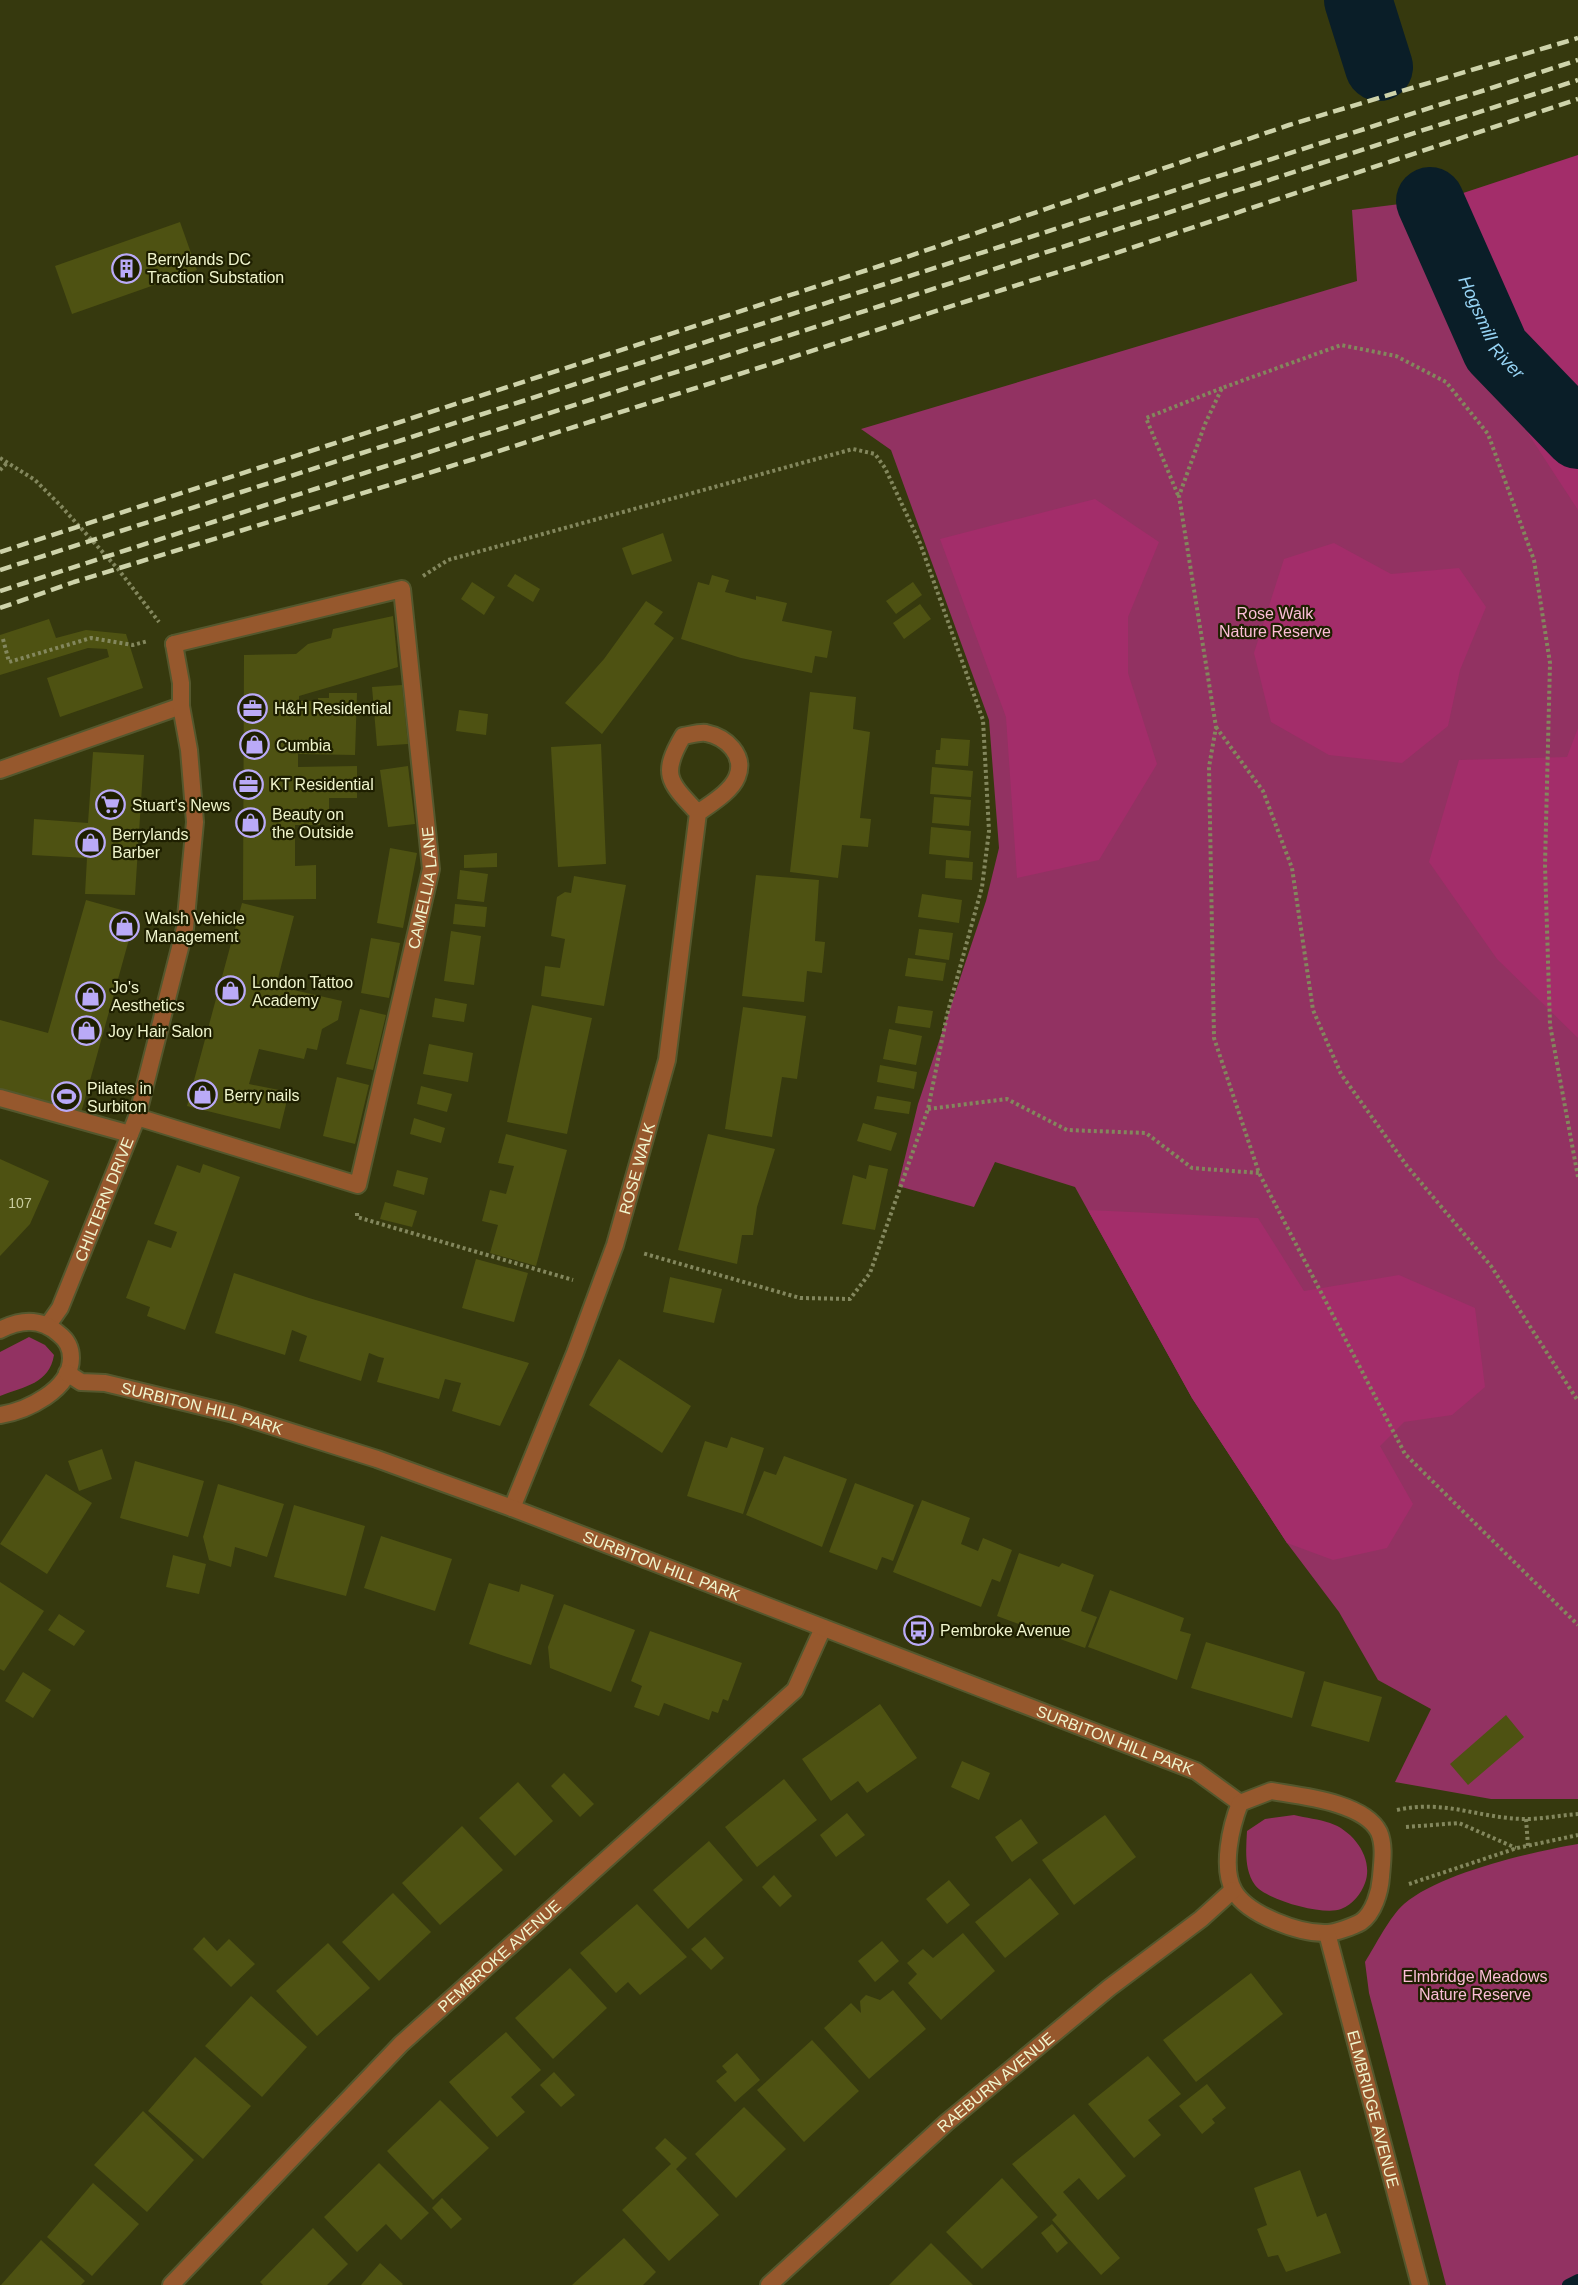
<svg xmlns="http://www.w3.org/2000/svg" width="1578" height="2285" viewBox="0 0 1578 2285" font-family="Helvetica,sans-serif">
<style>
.green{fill:#923262}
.forest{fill:#a32d6a}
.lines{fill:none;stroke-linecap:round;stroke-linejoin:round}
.stream{stroke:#0a1e28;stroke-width:12}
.river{stroke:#0a1e28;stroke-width:68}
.building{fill:#4e5212}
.service-casing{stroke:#54572d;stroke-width:20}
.minor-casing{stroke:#54572d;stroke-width:20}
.tertiary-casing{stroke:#54572d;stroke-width:20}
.path{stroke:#83875d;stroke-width:4;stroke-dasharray:3 3;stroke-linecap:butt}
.service{stroke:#96582d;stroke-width:16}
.minor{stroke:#96582d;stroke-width:16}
.tertiary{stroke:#96582d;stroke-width:16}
.rail{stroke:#ced3aa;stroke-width:4.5;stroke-dasharray:12 6;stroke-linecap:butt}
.labels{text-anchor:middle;stroke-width:4.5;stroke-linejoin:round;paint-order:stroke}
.number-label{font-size:14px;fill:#c8cc9e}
.poi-label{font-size:16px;fill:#f0f5cd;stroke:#1e1f00;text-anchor:start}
.park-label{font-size:16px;fill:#fcbed7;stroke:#1e1f00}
.street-label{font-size:16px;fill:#f0f5cd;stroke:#1e1f00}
.water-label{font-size:18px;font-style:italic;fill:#97d4f5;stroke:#1e1f00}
</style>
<rect width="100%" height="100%" fill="#36390e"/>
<g class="green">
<polygon points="1578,184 1578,1799 1491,1799 1395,1782 1431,1709 1378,1680 1339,1612 1287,1543 1192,1398 1075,1187 995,1162 974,1207 898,1186 918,1104 986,901 999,848 989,720 891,450 861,429 1357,281 1352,210 1448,198 1460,222"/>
<path d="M 29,1337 L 45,1345 L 54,1355 C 49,1384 25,1386 0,1396 L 0,1352 Z"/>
<path d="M 1294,1815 C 1306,1818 1319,1819 1330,1823 C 1354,1831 1374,1859 1365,1883 C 1361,1894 1353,1904 1341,1909 C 1324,1916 1266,1900 1255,1885 C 1244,1870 1246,1849 1247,1831 L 1265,1819 Z"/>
<path d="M 1578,1844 L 1578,2285 L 1446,2285 L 1369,1993 L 1365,1962 C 1375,1946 1390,1916 1404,1904 C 1440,1873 1531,1852 1578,1844 Z"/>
</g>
<g class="forest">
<polygon points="1578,155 1578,510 1512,409 1519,338 1448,198"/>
<polygon points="1095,499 1159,542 1128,617 1128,673 1157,764 1099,860 1017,878 1006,717 940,539"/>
<polygon points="1334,543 1391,574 1459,568 1486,607 1460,670 1448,726 1402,763 1329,755 1271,722 1254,653 1284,559"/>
<polygon points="1578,728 1578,1038 1497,959 1429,862 1459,760 1567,757"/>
<polygon points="1088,1210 1258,1218 1304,1291 1399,1275 1475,1308 1485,1387 1452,1415 1404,1422 1380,1446 1413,1504 1387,1548 1333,1560 1287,1543 1192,1398"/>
</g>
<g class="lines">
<polyline class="stream" points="1568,2285 1578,2280"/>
<g class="river">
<polyline points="1358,0 1379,67"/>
<path id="s1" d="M 1430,201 L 1496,350 L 1578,435"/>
</g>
</g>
<g class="building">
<polygon points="180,222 197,270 72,314 55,266"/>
<polygon points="663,533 672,561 632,575 622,548"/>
<polygon points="515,574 540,589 533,602 507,586"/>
<polygon points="712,575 729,580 725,592 756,600 756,596 787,603 782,621 832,631 827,658 815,656 812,673 741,658 681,639 698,582 709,585"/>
<polygon points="472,582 495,597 484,615 461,599"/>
<polygon points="913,582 922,595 896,614 886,601"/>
<polygon points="646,601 663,612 654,624 674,638 602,734 565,703 604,659"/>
<polygon points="920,604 931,619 904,639 893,623"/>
<polygon points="393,616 398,667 299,696 299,701 318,701 318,698 329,698 329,693 357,693 355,755 298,754 298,767 357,766 357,798 329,798 329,810 320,810 320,825 295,825 295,866 316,865 316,899 243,900 244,655 296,654 308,644 331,638 333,629"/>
<polygon points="49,619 56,638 86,630 126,634 143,688 60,717 47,678 109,657 107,649 88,648 0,675 0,635"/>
<polygon points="402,685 408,744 377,746 372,687"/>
<polygon points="810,692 856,697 853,729 870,732 860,818 871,819 868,847 842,845 838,878 790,872"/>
<polygon points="459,710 488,714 486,735 456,731"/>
<polygon points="941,738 970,740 968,766 935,764 936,750 940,750"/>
<polygon points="601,744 606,864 558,867 551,747"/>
<polygon points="93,752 144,755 135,895 85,894 87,858 32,855 34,819 88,823"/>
<polygon points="408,766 415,824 388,827 380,770"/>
<polygon points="932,767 973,771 971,797 930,794"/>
<polygon points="934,797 971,800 969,826 932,823"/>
<polygon points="931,827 971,831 969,858 929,854"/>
<polygon points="390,848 417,853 403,928 377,923"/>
<polygon points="497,853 497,867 464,868 464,855"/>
<polygon points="946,860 973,862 972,880 945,878"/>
<polygon points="460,870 488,874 484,902 457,899"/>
<polygon points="756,875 819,880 815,941 825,942 822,973 807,971 804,1002 742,996"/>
<polygon points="574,876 626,885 604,1006 541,996 545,966 560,968 565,939 551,936 557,897 565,892 571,893"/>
<polygon points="922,894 962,900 959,923 918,917"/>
<polygon points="86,900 136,914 81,1113 0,1095 0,1020 48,1033"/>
<polygon points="242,903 294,916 276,986 342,1001 338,1020 322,1029 317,1050 307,1048 304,1059 259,1049 249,1084 289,1092 280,1129 187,1106"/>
<polygon points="455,904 487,907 485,927 453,924"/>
<polygon points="919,929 953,933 949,960 915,955"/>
<polygon points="451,931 481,936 474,985 444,981"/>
<polygon points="371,938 400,943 389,998 361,993"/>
<polygon points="908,958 946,963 943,981 905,976"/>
<polygon points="435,998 467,1004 464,1022 432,1017"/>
<polygon points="532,1005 592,1018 567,1134 507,1122"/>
<polygon points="898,1006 933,1011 930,1028 895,1023"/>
<polygon points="743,1007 806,1016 797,1079 782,1077 772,1137 725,1129"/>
<polygon points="360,1009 386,1015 373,1070 346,1064"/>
<polygon points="889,1029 922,1036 916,1065 883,1059"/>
<polygon points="429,1044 473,1053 468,1082 423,1074"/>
<polygon points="880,1065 917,1072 914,1089 877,1082"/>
<polygon points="337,1077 369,1085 355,1144 323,1136"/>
<polygon points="421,1086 452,1094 447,1112 417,1104"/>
<polygon points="877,1096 911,1102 909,1114 874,1109"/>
<polygon points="414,1118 445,1128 441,1143 410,1134"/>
<polygon points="863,1123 897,1133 891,1151 857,1141"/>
<polygon points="506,1134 567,1150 536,1266 490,1253 498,1225 482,1221 490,1190 506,1194 514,1166 498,1163"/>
<polygon points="708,1134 775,1149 757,1207 753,1235 742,1235 737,1264 678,1250"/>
<polygon points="0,1159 49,1181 30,1224 0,1256"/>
<polygon points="203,1164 240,1177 185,1330 147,1316 150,1307 126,1298 148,1240 171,1248 177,1232 154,1224 177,1165 200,1173"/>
<polygon points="869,1165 888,1169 875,1230 842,1224 853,1175 866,1179"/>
<polygon points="397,1170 428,1178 424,1195 393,1186"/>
<polygon points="385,1202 417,1211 412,1227 380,1219"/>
<polygon points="476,1259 528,1273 514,1322 462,1308"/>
<polygon points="234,1273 309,1298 529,1363 500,1426 452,1411 461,1383 445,1379 439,1399 377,1382 384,1358 379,1357 369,1353 361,1381 299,1361 307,1336 292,1330 285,1355 215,1333"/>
<polygon points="670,1277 722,1289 714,1323 663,1312"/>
<polygon points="619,1359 691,1406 662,1453 589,1405"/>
<polygon points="731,1437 764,1448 743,1514 687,1496 705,1441 727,1448"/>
<polygon points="102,1449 112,1479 79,1491 68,1461"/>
<polygon points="784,1456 847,1479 822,1547 746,1515 764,1471 776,1475"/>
<polygon points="135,1461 204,1481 188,1537 120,1518"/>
<polygon points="46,1474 92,1503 47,1574 0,1544"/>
<polygon points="855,1483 914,1505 893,1561 882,1557 877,1570 829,1552"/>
<polygon points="218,1484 284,1504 267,1557 235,1547 231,1567 209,1560 203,1537"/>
<polygon points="922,1500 970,1518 961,1544 978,1551 983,1538 1012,1550 1000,1582 992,1579 981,1607 893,1572"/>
<polygon points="294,1505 365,1526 346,1596 274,1577"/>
<polygon points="381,1536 452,1559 435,1611 364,1588"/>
<polygon points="1019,1553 1059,1567 1062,1563 1094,1575 1081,1611 1097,1617 1085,1648 997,1616"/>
<polygon points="173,1555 206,1564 199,1594 166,1587"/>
<polygon points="0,1582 44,1611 4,1671 0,1669"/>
<polygon points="489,1583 519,1592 521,1584 554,1595 531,1665 469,1644"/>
<polygon points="1110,1590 1184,1618 1180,1631 1191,1634 1177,1680 1088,1647"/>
<polygon points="564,1604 635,1630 611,1692 550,1668 548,1647"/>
<polygon points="59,1614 85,1631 74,1646 48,1630"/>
<polygon points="650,1631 742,1663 728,1701 723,1699 718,1713 712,1711 709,1720 664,1703 659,1716 634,1707 642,1686 631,1681"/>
<polygon points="1206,1642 1305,1672 1292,1718 1191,1688"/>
<polygon points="23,1672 51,1690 33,1718 5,1701"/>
<polygon points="1324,1681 1382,1697 1369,1742 1311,1726"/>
<polygon points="880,1704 917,1758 867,1793 858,1781 831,1801 802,1759"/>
<polygon points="1506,1715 1524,1737 1468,1785 1450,1764"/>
<polygon points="962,1761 990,1773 979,1800 951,1787"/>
<polygon points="564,1773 594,1804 580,1817 551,1786"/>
<polygon points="784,1779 817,1820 757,1867 725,1827"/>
<polygon points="518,1782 553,1821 515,1856 479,1818"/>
<polygon points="847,1813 865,1835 836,1857 820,1835"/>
<polygon points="1105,1815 1136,1857 1074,1905 1042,1860"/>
<polygon points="1021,1819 1038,1843 1012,1862 995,1837"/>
<polygon points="462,1826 503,1870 440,1925 402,1883"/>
<polygon points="709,1841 743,1880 688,1929 653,1890"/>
<polygon points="774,1875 792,1896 780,1907 762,1887"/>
<polygon points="1030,1878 1059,1914 1005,1958 975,1922"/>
<polygon points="949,1880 970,1905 947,1924 926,1899"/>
<polygon points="393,1893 431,1932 379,1981 342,1942"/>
<polygon points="637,1904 687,1957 640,1995 628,1982 616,1993 580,1953"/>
<polygon points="963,1933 995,1971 941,2020 908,1983 917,1974 907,1963 923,1949 933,1958"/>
<polygon points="204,1937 217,1951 229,1939 255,1964 231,1987 193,1949"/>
<polygon points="705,1937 724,1958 711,1970 691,1949"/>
<polygon points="882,1941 899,1961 875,1982 858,1961"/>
<polygon points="328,1943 370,1988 317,2036 276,1991"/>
<polygon points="570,1968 607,2008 553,2059 515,2018"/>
<polygon points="1251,1973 1283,2014 1196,2082 1163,2040"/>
<polygon points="893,1990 926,2029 869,2079 824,2028 851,2003 861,2013 860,2001 866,1995 880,2000"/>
<polygon points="251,1996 307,2047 262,2097 205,2046"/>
<polygon points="506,2032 541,2070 511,2097 525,2112 497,2137 449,2082"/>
<polygon points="812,2040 859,2091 804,2142 757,2090"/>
<polygon points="737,2053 760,2080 735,2102 716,2081 727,2072 722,2066"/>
<polygon points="1148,2056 1181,2094 1148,2120 1161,2135 1134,2158 1088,2104"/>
<polygon points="195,2057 251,2106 203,2159 148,2111"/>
<polygon points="554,2072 575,2095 561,2107 540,2085"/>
<polygon points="1207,2084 1226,2108 1212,2119 1215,2123 1202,2134 1179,2106"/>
<polygon points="440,2100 489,2148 433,2200 387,2151"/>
<polygon points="744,2107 786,2149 736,2198 695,2154"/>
<polygon points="143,2111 194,2160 147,2212 94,2165"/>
<polygon points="1074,2114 1126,2176 1098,2200 1079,2178 1063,2192 1120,2258 1101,2275 1052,2220 1057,2215 1012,2164"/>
<polygon points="665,2138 687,2158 676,2169 719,2215 669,2261 622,2210 671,2164 655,2148"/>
<polygon points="379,2163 429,2213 401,2240 386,2224 357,2252 324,2217"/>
<polygon points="1300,2170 1317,2217 1326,2213 1341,2253 1286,2272 1278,2255 1268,2257 1257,2229 1267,2225 1254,2188"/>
<polygon points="1002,2178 1038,2217 982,2269 946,2232"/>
<polygon points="93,2183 139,2224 92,2276 47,2237"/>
<polygon points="442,2198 462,2219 451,2229 432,2208"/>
<polygon points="1052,2224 1068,2243 1057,2253 1041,2233"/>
<polygon points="313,2228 348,2264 327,2285 263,2285 260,2282"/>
<polygon points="624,2238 656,2272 643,2285 572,2285"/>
<polygon points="41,2240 85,2281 81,2285 1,2285"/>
<polygon points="931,2243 973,2285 889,2285"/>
<polygon points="380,2263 403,2284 402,2285 361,2285"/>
</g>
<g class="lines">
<defs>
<g id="service">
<polyline points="0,770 181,706"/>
<polyline points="0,1098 130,1134"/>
<path id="s2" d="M 137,1117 L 358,1185 L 431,869 L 402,589 L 174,644"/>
</g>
<g id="minor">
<path id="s3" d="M 48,1325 L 60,1308 L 137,1117 L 185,928 L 195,822 L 189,750 L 181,706 L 181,683 L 174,644"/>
<path id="s4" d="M 512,1508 L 575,1353 L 615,1245 L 667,1060 L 698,813 C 710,804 731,792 737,777 C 746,755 726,737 706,733 C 699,732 690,735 683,736 C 660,775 669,782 698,813"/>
<path id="s5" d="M 171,2285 L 401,2044 L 795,1690 L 823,1628"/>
</g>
<g id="tertiary">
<path d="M 0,1330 C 21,1319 41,1318 59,1334 C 67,1340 71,1348 71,1358 C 71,1390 26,1411 0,1415"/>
<path id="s6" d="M 67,1373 L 81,1382 L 105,1383 L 234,1414 L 377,1459 L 512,1508 L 1196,1771 L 1240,1803"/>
<path d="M 1271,1791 C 1300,1796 1364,1802 1379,1832 C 1385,1846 1382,1863 1381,1877 C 1380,1891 1374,1913 1361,1922 C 1354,1926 1335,1933 1327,1933 C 1300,1934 1248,1915 1234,1891 C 1221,1868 1231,1826 1240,1803 Z"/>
<path id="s7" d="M 1327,1933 L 1420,2285"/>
<path id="s8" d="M 769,2285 L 946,2123 L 1109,1988 L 1201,1919 L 1233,1890"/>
</g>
</defs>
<use href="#service" class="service-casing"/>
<use href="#minor" class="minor-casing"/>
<use href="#tertiary" class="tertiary-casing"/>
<g class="path">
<polyline points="0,458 35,480 60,505 118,569 159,622"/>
<polyline points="0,470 7,463"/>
<polyline points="1178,495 1146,418 1222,388"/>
<polyline points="423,576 448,560 853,449 875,454 885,468 920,543 983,720 989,831 982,887 947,1015 928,1109 870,1273 850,1299 800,1298 642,1253"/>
<polyline points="3,639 9,662 91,638 133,645 148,641"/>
<polyline points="1216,727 1263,791 1292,868 1313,1010 1341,1074 1407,1166 1491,1266 1578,1401"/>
<polyline points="928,1109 1007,1099 1067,1130 1146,1133 1192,1168 1259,1173"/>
<polyline points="1578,1177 1550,1025 1545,865 1550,663 1534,560 1488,434 1446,382 1396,356 1341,345 1222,388 1205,424 1179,496 1216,727 1209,767 1214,1038 1259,1173 1405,1454 1578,1625"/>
<polyline points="357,1213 357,1217 573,1280"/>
<path d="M 1397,1810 C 1446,1799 1480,1819 1527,1819 C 1544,1819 1561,1815 1578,1814"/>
<polyline points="1526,1819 1528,1846"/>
<polyline points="1406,1827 1459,1823 1516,1848"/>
<polyline points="1409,1884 1517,1848 1578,1835"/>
</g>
<use href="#service" class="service"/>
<use href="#minor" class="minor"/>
<use href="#tertiary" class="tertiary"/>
<g class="rail">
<polyline points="0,552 895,261 1289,125 1578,38"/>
<polyline points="0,570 1578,60"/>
<polyline points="0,591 1578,80"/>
<polyline points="0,608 74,582 474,459 1083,264 1578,99"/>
</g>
</g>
<defs>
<symbol id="building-ring" viewBox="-11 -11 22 22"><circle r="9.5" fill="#1e1f00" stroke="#baaaf7" stroke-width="1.5"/><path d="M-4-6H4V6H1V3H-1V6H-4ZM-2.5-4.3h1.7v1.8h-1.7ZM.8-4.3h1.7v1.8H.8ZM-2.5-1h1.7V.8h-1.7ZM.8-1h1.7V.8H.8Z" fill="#baaaf7"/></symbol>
<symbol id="office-ring" viewBox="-11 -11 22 22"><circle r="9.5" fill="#1e1f00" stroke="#baaaf7" stroke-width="1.5"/><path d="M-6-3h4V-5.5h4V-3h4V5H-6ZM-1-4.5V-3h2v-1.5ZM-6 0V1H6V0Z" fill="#baaaf7"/></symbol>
<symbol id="shop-ring" viewBox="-11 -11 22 22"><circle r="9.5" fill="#1e1f00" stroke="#baaaf7" stroke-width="1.5"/><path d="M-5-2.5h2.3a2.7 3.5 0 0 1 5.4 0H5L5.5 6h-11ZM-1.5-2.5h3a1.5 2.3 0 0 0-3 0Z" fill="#baaaf7"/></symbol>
<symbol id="supermarket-ring" viewBox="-11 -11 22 22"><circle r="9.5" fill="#1e1f00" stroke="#baaaf7" stroke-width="1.5"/><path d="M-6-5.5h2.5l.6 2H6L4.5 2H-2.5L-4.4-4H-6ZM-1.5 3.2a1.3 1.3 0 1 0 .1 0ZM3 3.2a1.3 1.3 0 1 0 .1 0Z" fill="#baaaf7"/></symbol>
<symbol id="stadium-ring" viewBox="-11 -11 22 22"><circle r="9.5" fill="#1e1f00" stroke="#baaaf7" stroke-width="1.5"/><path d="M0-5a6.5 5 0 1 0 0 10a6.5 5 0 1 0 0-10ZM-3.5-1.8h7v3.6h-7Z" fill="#baaaf7"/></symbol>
<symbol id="bus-ring" viewBox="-11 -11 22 22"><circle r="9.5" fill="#1e1f00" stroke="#baaaf7" stroke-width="1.5"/><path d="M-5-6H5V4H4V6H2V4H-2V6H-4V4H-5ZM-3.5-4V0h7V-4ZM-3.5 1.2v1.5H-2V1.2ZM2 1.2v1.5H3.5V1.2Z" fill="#baaaf7"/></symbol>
</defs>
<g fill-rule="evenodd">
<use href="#building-ring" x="110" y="252" width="33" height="33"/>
<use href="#office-ring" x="236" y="692" width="33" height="33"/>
<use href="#shop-ring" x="238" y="728" width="33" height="33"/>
<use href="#office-ring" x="232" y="768" width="33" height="33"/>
<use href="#supermarket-ring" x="94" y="788" width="33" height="33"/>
<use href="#shop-ring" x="234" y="806" width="33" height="33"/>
<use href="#shop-ring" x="74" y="826" width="33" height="33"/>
<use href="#shop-ring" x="108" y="910" width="33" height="33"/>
<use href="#shop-ring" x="214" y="974" width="33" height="33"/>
<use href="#shop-ring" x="74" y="980" width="33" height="33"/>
<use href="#shop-ring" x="70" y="1014" width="33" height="33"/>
<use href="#shop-ring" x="186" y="1078" width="33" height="33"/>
<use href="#stadium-ring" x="50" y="1080" width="33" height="33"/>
<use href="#bus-ring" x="902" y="1614" width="33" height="33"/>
</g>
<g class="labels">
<g class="number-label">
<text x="20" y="1208">107</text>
</g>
<g class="poi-label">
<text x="147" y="265">Berrylands DC<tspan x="147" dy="18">Traction Substation</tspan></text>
<text x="274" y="714">H&amp;H Residential</text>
<text x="276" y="751">Cumbia</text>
<text x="270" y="790">KT Residential</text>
<text x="132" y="811">Stuart's News</text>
<text x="272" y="820">Beauty on<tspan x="272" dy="18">the Outside</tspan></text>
<text x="112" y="840">Berrylands<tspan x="112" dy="18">Barber</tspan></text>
<text x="145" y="924">Walsh Vehicle<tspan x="145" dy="18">Management</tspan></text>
<text x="252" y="988">London Tattoo<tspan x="252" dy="18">Academy</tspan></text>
<text x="111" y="993">Jo's<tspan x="111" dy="18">Aesthetics</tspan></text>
<text x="108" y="1037">Joy Hair Salon</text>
<text x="87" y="1094">Pilates in<tspan x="87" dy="18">Surbiton</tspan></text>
<text x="224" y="1101">Berry nails</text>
<text x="940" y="1636">Pembroke Avenue</text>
</g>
<g class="park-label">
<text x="1275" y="619">Rose Walk<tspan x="1275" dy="18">Nature Reserve</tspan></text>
<text x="1475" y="1982">Elmbridge Meadows<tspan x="1475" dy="18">Nature Reserve</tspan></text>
</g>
<g class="street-label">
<text dy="6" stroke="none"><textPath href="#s2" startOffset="536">CAMELLIA LANE</textPath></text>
<text dy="6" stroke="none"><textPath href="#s4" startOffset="362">ROSE WALK</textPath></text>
<text dy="6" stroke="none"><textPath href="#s3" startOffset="138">CHILTERN DRIVE</textPath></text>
<text dy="6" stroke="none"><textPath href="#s6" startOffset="141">SURBITON HILL PARK</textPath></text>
<text dy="6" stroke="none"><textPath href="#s6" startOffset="627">SURBITON HILL PARK</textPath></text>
<text dy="6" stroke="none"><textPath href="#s6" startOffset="1113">SURBITON HILL PARK</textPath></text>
<text dy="6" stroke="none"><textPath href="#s5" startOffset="465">PEMBROKE AVENUE</textPath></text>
<text dy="6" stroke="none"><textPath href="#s8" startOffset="304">RAEBURN AVENUE</textPath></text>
<text dy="6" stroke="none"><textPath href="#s7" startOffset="182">ELMBRIDGE AVENUE</textPath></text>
</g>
<g class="water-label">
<text dy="6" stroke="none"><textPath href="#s1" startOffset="141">Hogsmill River</textPath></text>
</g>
</g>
</svg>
